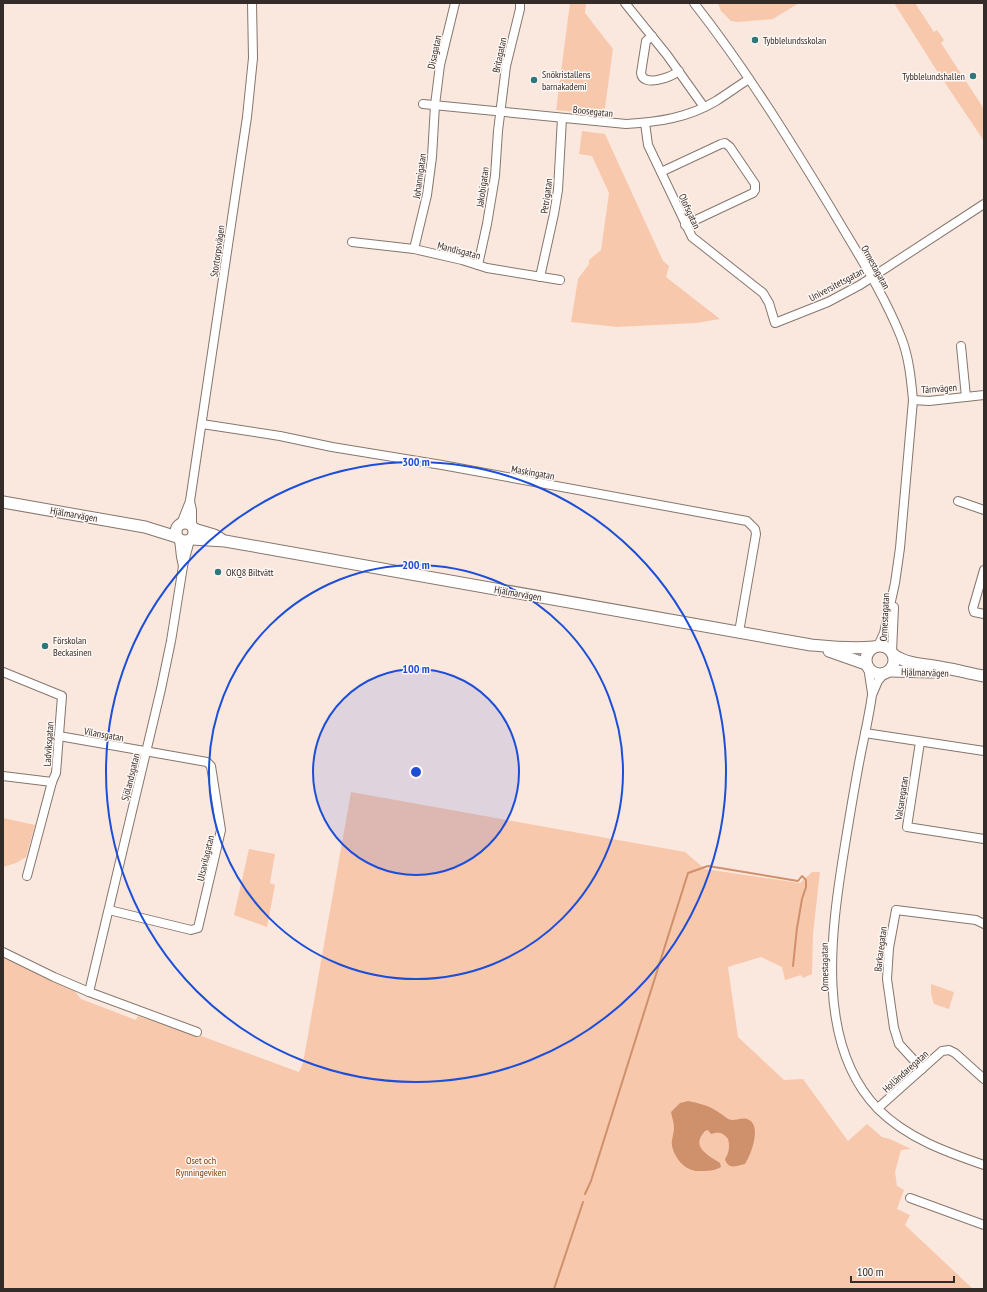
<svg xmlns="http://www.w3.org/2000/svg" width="987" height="1292" viewBox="0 0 987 1292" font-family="'PT Sans Narrow',sans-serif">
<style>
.green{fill:#f8c8ad}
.water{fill:#cf906c}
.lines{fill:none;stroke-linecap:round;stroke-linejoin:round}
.stream{stroke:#cf906c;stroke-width:2}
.minor-casing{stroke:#86766d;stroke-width:10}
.major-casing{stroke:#86766d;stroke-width:13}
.minor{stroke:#fff;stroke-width:8}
.major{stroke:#fff;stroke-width:11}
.ring{fill:none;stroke:#1d4ed8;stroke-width:2}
.poi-dot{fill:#2e787b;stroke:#fff7f3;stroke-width:1.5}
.labels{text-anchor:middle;stroke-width:3;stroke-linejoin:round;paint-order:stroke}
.poi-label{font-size:10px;fill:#332c28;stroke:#fff7f3;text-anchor:start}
.street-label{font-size:10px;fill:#332c28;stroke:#fff7f3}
.park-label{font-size:10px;fill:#883c00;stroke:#fff7f3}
.centre{fill:#1d4ed8;stroke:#fff7f3;stroke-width:2}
.ring-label{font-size:12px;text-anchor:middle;font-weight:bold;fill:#1d4ed8;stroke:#fff7f3;stroke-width:3;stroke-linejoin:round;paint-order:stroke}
</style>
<rect width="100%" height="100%" fill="#fae8de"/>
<g class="green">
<polygon points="570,3 586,3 585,13 613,49 604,115 556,110"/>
<polygon points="718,3 799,3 773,19 738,22 731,21 721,11"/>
<polygon points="894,3 915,3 934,32 937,30 944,40 941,43 984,109 984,141 937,71"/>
<polygon points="582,131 605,134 663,261 669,266 666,277 720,319 696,323 617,327 571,322 578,279 589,264 589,260 601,250 609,193 592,156 579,154"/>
<polygon points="351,792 685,852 705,869 800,883 812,872 820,872 813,934 812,974 803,978 801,975 785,980 782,967 761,957 728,967 738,1037 784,1080 803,1079 848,1141 867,1124 882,1137 890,1139 911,1149 901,1150 895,1172 897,1186 904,1190 897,1209 910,1215 905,1225 973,1289 3,1289 3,956 73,989 81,999 136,1020 138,1016 195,1035 196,1034 299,1072 303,1063"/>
<polygon points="3,818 35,825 26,857 16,863 3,867"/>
<polygon points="249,849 275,854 270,883 275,885 267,927 234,915"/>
<polygon points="931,984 954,992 949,1009 934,1004 931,994"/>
</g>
<path class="water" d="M 688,1101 C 698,1103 707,1105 715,1110 C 720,1113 724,1116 728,1119 C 735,1122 740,1117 747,1119 C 763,1124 751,1155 745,1164 C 736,1166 728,1170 725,1159 C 729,1153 730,1146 728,1139 C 722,1132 719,1132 711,1134 L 708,1130 L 705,1131 C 690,1147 708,1155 720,1163 L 721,1167 C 715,1171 707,1171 700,1171 C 686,1172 675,1159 672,1146 C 671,1140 674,1134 674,1128 C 674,1122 672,1118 671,1112 L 680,1103 Z"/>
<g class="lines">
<g class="stream">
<polyline points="585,1194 591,1181 688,873 708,866 798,881 802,876 806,880 806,887 802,899 797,928 793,966"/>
<polyline points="554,1289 583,1202"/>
</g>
<defs>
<g id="minor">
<polyline points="625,3 667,55 704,107"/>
<path d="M 694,3 C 745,68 789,139 832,210 C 856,251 883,292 901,337 C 909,357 911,379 913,400 L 900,548 L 895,583 L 884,633 L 878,646"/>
<path d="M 652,36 L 646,41 L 641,73 C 643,88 671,77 679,71"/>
<path d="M 423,104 L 626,124 C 658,122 688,118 716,101 C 727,94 738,86 749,79"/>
<polyline points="645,123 648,145 692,237 763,293 769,303 775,323 828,302 860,285 984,204"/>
<polyline points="661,172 721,144 725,143 730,147 755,184 755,190 753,193 685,225"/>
<polyline points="352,242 414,249 462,260 487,268 560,280"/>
<polyline points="414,249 427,195 432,157 435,105 440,65 455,3"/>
<polyline points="478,265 487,224 495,176 498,131 506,66 520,9 520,3"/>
<polyline points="540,277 554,214 558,190 562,118"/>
<polyline points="961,346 966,397"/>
<polyline points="913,400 929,401 984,395"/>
<polyline points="202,424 280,436 332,447 442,465 747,521 755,529 756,534 739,632"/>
<polyline points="190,501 192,510 192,526"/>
<polyline points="958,501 984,510"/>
<polyline points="181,524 190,501 247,117 253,58 252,3"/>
<polyline points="179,539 181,557 183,566"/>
<polyline points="984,570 973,608 974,612 984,614"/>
<polyline points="892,652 894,607"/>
<polyline points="868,667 872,693"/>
<polyline points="3,672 62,696 56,773 52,782 27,876"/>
<path d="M 884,674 L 878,681 L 872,695 C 869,717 864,737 860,758 C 854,789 849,820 844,851 C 831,932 815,1044 878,1109 C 907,1138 946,1152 984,1165"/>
<polyline points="865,733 984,751"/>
<polyline points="59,736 207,762 211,766 221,830 198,928 191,930 109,910"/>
<polyline points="920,742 907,827 984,839"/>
<polyline points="3,776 52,782"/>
<polyline points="3,952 54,977 89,992 197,1032"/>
<polyline points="89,992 161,689 171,641 183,566 190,540"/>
<polyline points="922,1069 899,1044 894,1028 887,979 889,948 896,910 976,920 984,924"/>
<polyline points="878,1108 942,1051 949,1050 955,1053 984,1079"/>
<polyline points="910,1198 984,1225"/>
</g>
<g id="major">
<polyline points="3,502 145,527 177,537"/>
<circle cx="185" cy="532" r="9"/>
<polyline points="194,529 214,535 221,539"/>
<path d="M 192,539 L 225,541 L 811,645 C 832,647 852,649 873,647"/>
<circle cx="880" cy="660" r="14"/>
<polyline points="829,651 866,664"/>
<path d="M 894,655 C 908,665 927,664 945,668 C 958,670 971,674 984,676"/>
<polyline points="889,671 933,672"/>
</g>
</defs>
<use href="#minor" class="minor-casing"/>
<use href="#major" class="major-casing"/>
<use href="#minor" class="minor"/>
<use href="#major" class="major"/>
</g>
<circle cx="416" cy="772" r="103" fill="#1d4ed8" fill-opacity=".12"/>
<g class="ring">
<circle cx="416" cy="772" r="103"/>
<circle cx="416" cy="772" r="207"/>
<circle cx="416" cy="772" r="310"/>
</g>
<g class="poi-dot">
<circle cx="755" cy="40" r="4"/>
<circle cx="973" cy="76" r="4"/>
<circle cx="534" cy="80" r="4"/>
<circle cx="218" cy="572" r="4"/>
<circle cx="45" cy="646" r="4"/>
</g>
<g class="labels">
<g class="poi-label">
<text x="763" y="44">Tybblelundsskolan</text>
<text x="542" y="78">Snökristallens<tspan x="542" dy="12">barnakademi</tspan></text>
<text x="965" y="80" text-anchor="end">Tybblelundshallen</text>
<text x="226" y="576">OKQ8 Biltvätt</text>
<text x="53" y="644">Förskolan<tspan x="53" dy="12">Beckasinen</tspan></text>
</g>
<g class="street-label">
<text transform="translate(434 52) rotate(-78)" y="4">Disagatan</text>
<text transform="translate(499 55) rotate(-78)" y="4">Britagatan</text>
<text transform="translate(593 111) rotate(6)" y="4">Boosegatan</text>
<text transform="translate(419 176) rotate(-82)" y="4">Johannigatan</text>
<text transform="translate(482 187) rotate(-82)" y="4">Jakobigatan</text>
<text transform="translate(546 196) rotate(-82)" y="4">Petrigatan</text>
<text transform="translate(690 211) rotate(65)" y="4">Olofsgatan</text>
<text transform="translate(459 250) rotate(14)" y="4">Mandisgatan</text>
<text transform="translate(217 251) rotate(-82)" y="4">Stortorpsvägen</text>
<text transform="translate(876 267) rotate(61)" y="4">Ormestagatan</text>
<text transform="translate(836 284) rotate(-28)" y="4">Universitetsgatan</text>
<text transform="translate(939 388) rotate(-4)" y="4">Tärnvägen</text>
<text transform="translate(533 472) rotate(10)" y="4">Maskingatan</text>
<text transform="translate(74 514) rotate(10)" y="4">Hjälmarvägen</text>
<text transform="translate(518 593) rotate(10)" y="4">Hjälmarvägen</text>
<text transform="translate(884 617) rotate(-87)" y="4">Ormestagatan</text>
<text transform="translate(925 672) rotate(2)" y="4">Hjälmarvägen</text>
<text transform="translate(104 734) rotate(10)" y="4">Vilansgatan</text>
<text transform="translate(48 744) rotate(-86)" y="4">Ladviksgatan</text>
<text transform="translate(130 777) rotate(-76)" y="4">Sjölandsgatan</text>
<text transform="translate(901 798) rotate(-81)" y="4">Valsaregatan</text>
<text transform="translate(205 858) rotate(-77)" y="4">Ulsavilagatan</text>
<text transform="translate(880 949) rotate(-83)" y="4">Barkaregatan</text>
<text transform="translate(824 967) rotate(-91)" y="4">Ormestagatan</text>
<text transform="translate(905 1071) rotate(-42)" y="4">Holländaregatan</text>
</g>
<g class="park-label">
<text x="201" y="1164">Oset och<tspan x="201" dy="12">Rynningeviken</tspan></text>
</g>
</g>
<circle cx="416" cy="772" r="6" class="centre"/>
<g class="ring-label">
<text x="416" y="466">300 m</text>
<text x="416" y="569">200 m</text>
<text x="416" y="673">100 m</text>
</g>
<rect width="987" height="1292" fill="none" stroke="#332c28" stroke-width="8"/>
<path d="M851 1276v6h103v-6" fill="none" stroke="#332c28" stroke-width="2"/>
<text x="857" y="1276" font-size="12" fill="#332c28" stroke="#fff7f3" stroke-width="3" paint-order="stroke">100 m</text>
</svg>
